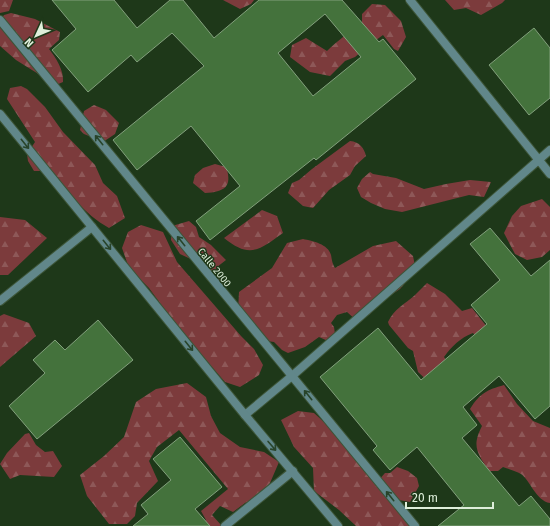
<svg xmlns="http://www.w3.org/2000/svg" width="550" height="526" viewBox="0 0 550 526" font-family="'Fira Sans',sans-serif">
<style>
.forest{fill:url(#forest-firs)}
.building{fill:#44723c;stroke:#82a07c;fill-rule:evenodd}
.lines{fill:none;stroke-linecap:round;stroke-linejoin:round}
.minor-casing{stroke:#3d5538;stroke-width:10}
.tertiary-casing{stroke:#3d5538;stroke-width:10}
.minor{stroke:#61878a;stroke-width:8}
.tertiary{stroke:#61878a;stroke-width:8}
.oneway{stroke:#28442a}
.labels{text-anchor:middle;stroke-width:3;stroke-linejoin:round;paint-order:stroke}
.street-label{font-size:10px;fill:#deeeda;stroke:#1e3819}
</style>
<defs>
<pattern id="forest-firs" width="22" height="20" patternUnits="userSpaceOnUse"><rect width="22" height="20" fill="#7c3b3c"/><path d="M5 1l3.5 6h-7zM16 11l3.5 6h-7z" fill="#8e5858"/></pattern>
</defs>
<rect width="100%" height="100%" fill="#1e3819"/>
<g class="forest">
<polygon points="0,0 13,0 9,11 0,13"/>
<polygon points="223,0 254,0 251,4 240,9"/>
<polygon points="445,0 505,0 502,3 481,15 466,8 454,10"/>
<path d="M 372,4 L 385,5 L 401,21 L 406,37 L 398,51 L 394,49 L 383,35 L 372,43 L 355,57 L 345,61 L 330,76 L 310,72 L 290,57 L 292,45 L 306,38 L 327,51 C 338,40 350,32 362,23 L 362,14 Z"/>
<path d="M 11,13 L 35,19 L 60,32 L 59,40 L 49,49 C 56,58 64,70 63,82 L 56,85 L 16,60 L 0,46 L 0,21 L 4,15 Z"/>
<path d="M 21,86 L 27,89 L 45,107 L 63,132 L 95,165 L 103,183 L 117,196 L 125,218 L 109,228 C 84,214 68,192 49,171 L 34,171 L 28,161 L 27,154 L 35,142 L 7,99 L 10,88 Z"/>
<polygon points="94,105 106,110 119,123 115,134 103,142 84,134 80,130 84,111"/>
<path d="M 350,141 C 360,142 364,148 366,156 L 355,166 L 350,175 L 329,190 L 313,208 L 303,206 L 288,193 L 292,183 L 299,180 L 312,169 Z"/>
<path d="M 215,164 L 226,167 C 233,187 224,192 205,193 L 193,183 L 195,175 L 203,168 Z"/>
<polygon points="370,172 373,174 396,178 424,189 446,184 470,180 491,182 484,197 469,195 402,212 385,209 371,203 361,197 357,188 362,179"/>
<polygon points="542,199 550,207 550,250 542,257 527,260 515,254 504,233 512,216 521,206"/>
<path d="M 262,210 L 277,216 L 283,233 C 259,250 250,259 224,238 Z"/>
<polygon points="0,217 25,220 47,238 8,275 0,275"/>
<polygon points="189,221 196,227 199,237 211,245 226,260 217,267 229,281 225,286 215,280 199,263 180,254 171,240 172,226"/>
<polygon points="141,225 163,232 177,262 241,336 254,349 263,365 259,375 240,387 225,382 179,329 149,288 129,268 122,248 128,232"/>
<path d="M 303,239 C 313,241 328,244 331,255 C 332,260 332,263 335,268 L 373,246 L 396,241 L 413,256 L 416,271 L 400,289 L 388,297 L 370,314 L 357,321 L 347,312 L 337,315 L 331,323 L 334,327 L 335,334 L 328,341 L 319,337 L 305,347 L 288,353 L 282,350 L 274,342 L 260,340 L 238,311 L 239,292 L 272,268 L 287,243 Z"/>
<path d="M 427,283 L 445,294 L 462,311 L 472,308 L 491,332 L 483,344 L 473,333 C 460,338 452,346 444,357 L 451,367 L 432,385 L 418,372 L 413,351 L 408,348 L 389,325 L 388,322 C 394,309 405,304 415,295 C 419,291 423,287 427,283 Z"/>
<polygon points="4,314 29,323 36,336 0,367 0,316"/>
<polygon points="187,383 206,397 211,416 220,433 240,447 264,452 279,462 270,483 262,496 245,503 233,512 220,506 212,515 222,526 198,526 206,520 201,511 228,489 179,430 157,447 149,461 158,481 137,503 135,516 127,524 109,524 87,496 80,475 104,456 124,437 136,402 156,389"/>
<path d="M 504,385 L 517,404 L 533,421 L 550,428 L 550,503 C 536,501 530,480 521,474 C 516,471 509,469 503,467 L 498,471 L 489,471 C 478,454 471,447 482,426 L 470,409 C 480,393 487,390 504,385 Z"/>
<polygon points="298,411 314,413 337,434 378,481 385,473 390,473 397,467 408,471 417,478 419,486 410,502 387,498 389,501 400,511 413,526 356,526 339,510 314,491 313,468 294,447 281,420"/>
<polygon points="29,433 36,445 45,452 53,451 62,466 54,477 20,475 10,479 0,464 7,453 25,434"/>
</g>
<g class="building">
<path d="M 52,0 L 114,0 L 137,28 L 170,0 L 183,0 L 214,38 L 259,0 L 342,0 L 379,42 L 383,39 L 416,79 L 316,160 L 314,158 L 210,240 L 196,221 L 240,186 L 191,126 L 137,170 L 113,140 L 204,66 L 172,33 L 137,62 L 131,55 L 88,92 L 52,50 L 76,29 ZM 325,14 L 361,57 L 313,96 L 278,53 Z"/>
<polygon points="534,28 550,48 550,98 529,115 489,65"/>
<polygon points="490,228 531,276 550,260 550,406 535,419 499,376 463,407 477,425 462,438 519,506 531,496 550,519 550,526 438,526 464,505 417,447 390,470 373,450 377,446 320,377 378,328 421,380 487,324 471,305 500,280 470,244"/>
<polygon points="98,320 133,360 37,439 9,406 45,373 33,360 55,340 65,350"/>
<polygon points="180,437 222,487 195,509 210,526 133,526 148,514 141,505 171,480 153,459"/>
</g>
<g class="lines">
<defs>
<g id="minor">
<polyline points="410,0 550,174"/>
<polyline points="0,301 92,227"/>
<polyline points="245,415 292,376 550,150"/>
<polyline points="225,526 293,471"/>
</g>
<g id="tertiary">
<polyline points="0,20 415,526"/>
<polyline points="0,114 245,415 338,526"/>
</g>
</defs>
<use href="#minor" class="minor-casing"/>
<use href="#tertiary" class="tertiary-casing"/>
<use href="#minor" class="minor"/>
<use href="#tertiary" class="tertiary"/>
</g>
<defs><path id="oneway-shaft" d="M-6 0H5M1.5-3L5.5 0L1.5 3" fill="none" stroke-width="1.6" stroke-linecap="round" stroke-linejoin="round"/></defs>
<g class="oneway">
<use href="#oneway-shaft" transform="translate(99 140) rotate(-129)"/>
<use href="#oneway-shaft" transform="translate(25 144) rotate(51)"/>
<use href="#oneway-shaft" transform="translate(181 241) rotate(-129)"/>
<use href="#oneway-shaft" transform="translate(107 245) rotate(51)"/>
<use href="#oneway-shaft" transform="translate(189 346) rotate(51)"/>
<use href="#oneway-shaft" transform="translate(308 395) rotate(-129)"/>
<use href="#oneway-shaft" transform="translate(272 446) rotate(49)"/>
<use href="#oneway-shaft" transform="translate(390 496) rotate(-129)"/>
</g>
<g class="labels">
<g class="street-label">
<text transform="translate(215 267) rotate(51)" y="4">Calle 2000</text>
</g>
</g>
<g transform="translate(36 36) rotate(226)" stroke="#1e3819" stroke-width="3" paint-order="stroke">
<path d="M0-3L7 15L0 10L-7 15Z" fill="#deeeda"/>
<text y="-6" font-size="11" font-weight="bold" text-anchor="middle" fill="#deeeda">N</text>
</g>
<path d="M406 502v6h87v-6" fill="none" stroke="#deeeda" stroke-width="2"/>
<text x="412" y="502" font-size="12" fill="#deeeda" stroke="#1e3819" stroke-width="3" paint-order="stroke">20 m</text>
</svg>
